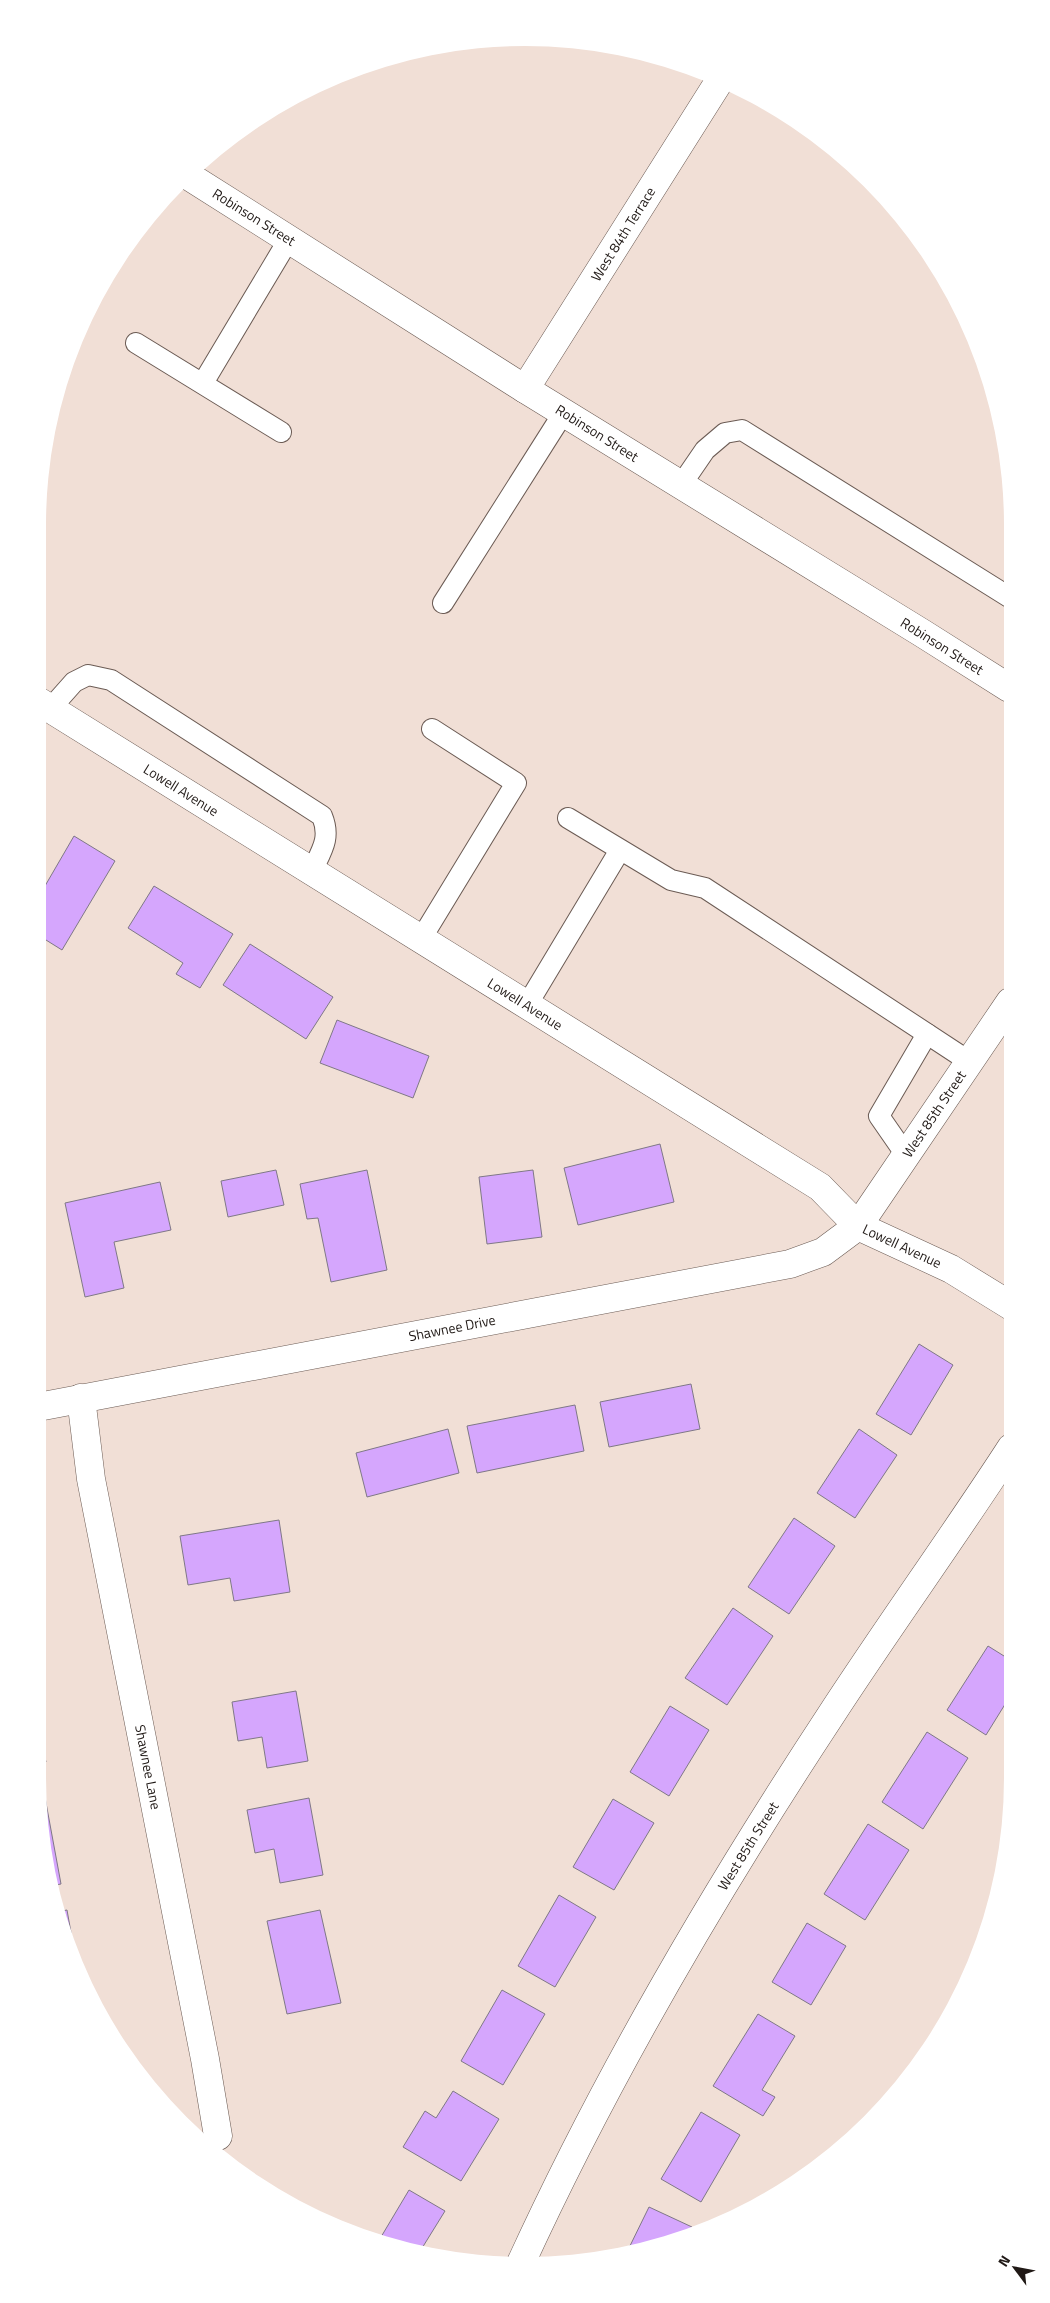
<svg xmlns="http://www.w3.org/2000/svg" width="1050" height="2303" viewBox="0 0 1050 2303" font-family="'Titillium Web',sans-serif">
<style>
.building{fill:#d5a6fd;stroke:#7f7886}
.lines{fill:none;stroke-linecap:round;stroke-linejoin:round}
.lane-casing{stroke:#6b5b54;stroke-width:22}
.street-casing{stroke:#6b5b54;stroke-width:29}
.secondary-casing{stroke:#6b5b54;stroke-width:29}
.lane{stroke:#fff;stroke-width:20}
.street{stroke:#fff;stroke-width:28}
.secondary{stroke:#fff;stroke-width:28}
.labels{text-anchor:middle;stroke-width:5;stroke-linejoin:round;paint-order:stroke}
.street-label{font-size:14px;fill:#201916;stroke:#fff}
</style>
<rect width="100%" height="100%" fill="#f1dfd6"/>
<g class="building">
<polygon points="74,836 115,861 62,950 38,935 38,898"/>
<polygon points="154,886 233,934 200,988 176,974 183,963 128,928"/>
<polygon points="250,944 333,997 306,1039 223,985"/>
<polygon points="337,1020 429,1056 413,1098 320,1063"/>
<polygon points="660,1144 674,1202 578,1225 564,1168"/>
<polygon points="276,1170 284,1205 228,1217 221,1181"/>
<polygon points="367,1170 387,1270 331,1282 318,1218 307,1219 300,1184"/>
<polygon points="533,1170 542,1237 487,1244 479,1177"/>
<polygon points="160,1182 171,1230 114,1242 124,1288 85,1297 65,1203"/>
<polygon points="919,1344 953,1365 911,1435 876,1414"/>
<polygon points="691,1384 700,1429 609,1447 600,1402"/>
<polygon points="575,1405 584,1451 477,1473 467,1426"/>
<polygon points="448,1429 459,1473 367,1497 356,1453"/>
<polygon points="859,1429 897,1455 855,1518 817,1493"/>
<polygon points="794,1518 835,1546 789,1614 748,1587"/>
<polygon points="279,1520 290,1592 234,1601 230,1578 188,1585 180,1536"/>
<polygon points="733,1608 773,1636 727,1705 685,1678"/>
<polygon points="988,1646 1012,1661 1012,1693 986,1735 947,1710"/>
<polygon points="296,1691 308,1761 267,1768 262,1737 238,1741 232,1702"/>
<polygon points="670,1706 709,1730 669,1796 630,1772"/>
<polygon points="38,1728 46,1762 38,1764"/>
<polygon points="927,1732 968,1758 923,1829 882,1802"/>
<polygon points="44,1792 61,1884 50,1886 47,1873 39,1793"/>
<polygon points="309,1798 323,1875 280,1883 274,1849 255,1853 247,1810"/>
<polygon points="613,1799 654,1823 614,1890 573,1867"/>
<polygon points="868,1824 909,1850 865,1920 824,1894"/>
<polygon points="559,1895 596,1917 555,1987 518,1966"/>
<polygon points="67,1910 77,1966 63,1935 57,1912"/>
<polygon points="320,1910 341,2003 287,2014 267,1921"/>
<polygon points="807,1923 846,1946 811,2005 772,1982"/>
<polygon points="502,1990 545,2014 503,2085 461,2061"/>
<polygon points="758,2014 795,2036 762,2090 775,2097 763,2116 713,2086"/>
<polygon points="453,2091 499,2119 461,2181 403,2147 425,2111 436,2118"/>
<polygon points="701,2112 740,2135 701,2202 661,2179"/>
<polygon points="409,2190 445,2211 419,2253 378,2242"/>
<polygon points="649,2207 692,2227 687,2237 682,2240 626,2254"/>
</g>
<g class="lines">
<defs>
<g id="lane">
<polyline points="136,343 281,432"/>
<polyline points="203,383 289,239"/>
<polyline points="681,485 705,450 725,433 742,430 1009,597"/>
<polyline points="443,603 564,412"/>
<path d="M 50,709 L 74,682 L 88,675 L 111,680 L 322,816 C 331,838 322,850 312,871"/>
<polyline points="568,818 671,880 705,888 970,1062"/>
<polyline points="421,939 516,783 432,729"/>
<polyline points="527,1005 620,850"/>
<polyline points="906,1155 879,1116 927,1034"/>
</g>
<g id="street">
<polyline points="187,175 525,389 922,633 1009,688"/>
<polyline points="525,389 720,80"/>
<polyline points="81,1398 91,1479 205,2059 218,2136"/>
<polyline points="38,1407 790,1264 823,1252 858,1226 1010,1002"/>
<path d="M 520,2265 C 607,2075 714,1893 829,1718 C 888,1627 952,1539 1011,1448"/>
</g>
<polyline id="secondary" points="38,701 820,1187 858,1226 951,1269 1011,1306"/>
</defs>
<use href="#lane" class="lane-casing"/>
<use href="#street" class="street-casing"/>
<use href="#secondary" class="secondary-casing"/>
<use href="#lane" class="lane"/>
<use href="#street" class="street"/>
<use href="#secondary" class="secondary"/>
</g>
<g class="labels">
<g class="street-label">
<text transform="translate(254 217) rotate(32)" y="5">Robinson Street</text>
<text transform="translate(623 234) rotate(-58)" y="5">West 84th Terrace</text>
<text transform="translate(597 433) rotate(32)" y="5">Robinson Street</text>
<text transform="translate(942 646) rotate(32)" y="5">Robinson Street</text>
<text transform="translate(181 790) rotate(32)" y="5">Lowell Avenue</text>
<text transform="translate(525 1004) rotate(32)" y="5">Lowell Avenue</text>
<text transform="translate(934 1114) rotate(-56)" y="5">West 85th Street</text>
<text transform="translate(902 1246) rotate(25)" y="5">Lowell Avenue</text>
<text transform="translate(452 1328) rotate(-11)" y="5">Shawnee Drive</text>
<text transform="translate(148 1767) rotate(79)" y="5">Shawnee Lane</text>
<text transform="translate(748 1846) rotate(-58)" y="5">West 85th Street</text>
</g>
</g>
<path d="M0 0H1050V2303H0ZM525 46H525A479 479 0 0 1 1004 525V1778A479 479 0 0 1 525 2257H525A479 479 0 0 1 46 1778V525A479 479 0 0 1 525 46Z" fill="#fff" fill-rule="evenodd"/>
<g transform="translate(1015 2268) rotate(302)" stroke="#ffffff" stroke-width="4" paint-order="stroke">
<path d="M0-4L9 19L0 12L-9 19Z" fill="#201916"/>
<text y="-8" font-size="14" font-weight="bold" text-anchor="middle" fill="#201916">N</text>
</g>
</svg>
